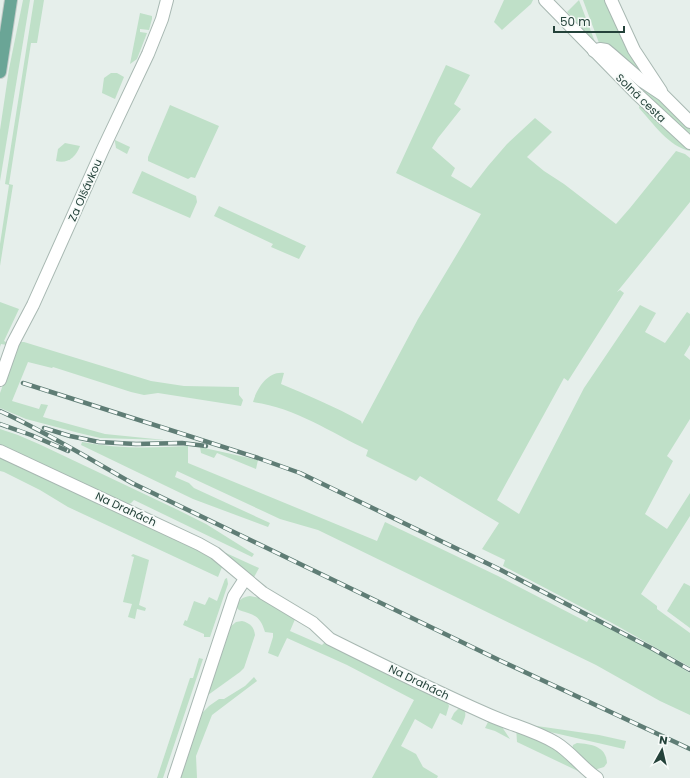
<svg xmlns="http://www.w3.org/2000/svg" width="690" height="778" viewBox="0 0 690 778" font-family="Poppins,sans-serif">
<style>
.green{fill:#bfe0c8}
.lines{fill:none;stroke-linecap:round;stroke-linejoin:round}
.minor-casing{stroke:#a8b8b2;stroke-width:14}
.major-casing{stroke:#c2cac8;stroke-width:14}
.minor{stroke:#fff;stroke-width:12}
.major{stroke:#6aa596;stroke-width:12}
.rail-casing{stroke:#5f7d75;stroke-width:4.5}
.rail{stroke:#f7fbf9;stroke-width:3;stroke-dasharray:9;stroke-linecap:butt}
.labels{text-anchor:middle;stroke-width:3.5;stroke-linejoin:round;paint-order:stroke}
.street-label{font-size:11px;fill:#24423a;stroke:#f7fbf9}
</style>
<rect width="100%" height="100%" fill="#e6efeb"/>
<g class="green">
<polygon points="23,0 30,0 0,181 0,130 9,69"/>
<polygon points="34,0 44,0 37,43 31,43 9,184 13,185 0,266 0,244 9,185 5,184"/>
<polygon points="504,0 533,0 531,4 502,30 494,22"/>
<polygon points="579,0 595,42 567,12"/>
<polygon points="583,0 611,0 655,87 614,53 599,43"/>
<polygon points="140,13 152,16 152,19 149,30 140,29 140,32 147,33 137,59 130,64"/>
<path d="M 609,56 L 690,125 L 690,135 C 662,110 633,85 609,56 Z"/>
<path d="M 446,65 L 470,75 L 454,104 L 461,109 L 438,138 L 432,148 L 455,168 L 451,176 L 471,188 L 488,166 L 507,144 L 535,118 L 552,132 L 527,157 L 544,171 L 564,184 L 616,224 L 630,208 L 676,151 L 685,154 L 690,158 L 690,202 L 617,292 L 620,290 L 624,293 L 568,381 L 564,378 L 497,500 L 519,514 L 584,388 L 640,305 L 656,313 L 645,332 L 665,343 L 687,312 L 690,314 L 690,345 L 684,355 L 690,360 L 690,419 L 667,456 L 673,461 L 645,514 L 667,529 L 690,493 L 690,516 L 641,594 L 657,606 L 657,609 L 690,633 L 690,667 L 612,623 L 503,566 L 505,560 L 482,549 L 499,523 L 420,476 L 416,481 L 366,456 L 368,450 C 332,433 294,407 253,402 C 257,388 268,371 284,373 L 281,384 C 308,395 335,407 361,421 L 362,424 L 418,319 L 481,214 L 396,173 Z"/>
<polygon points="111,73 117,73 124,77 115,99 102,93 104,78"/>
<path d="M 640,104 L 690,148 L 690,151 C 669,147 653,123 639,108 Z"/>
<polygon points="170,105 219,126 195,178 191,177 188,179 148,161 148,157"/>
<polygon points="115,140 130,147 127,154 116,148 115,142"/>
<path d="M 65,143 L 80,146 C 76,157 68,164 56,161 L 58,149 Z"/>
<polygon points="142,171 196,196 197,202 190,218 132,193"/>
<polygon points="219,206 306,246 299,259 271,247 273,244 214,216"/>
<polygon points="0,302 19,309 4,341 8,343 7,345 1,344 0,347"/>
<polygon points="21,342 24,342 151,381 184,386 239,387 239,395 243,400 241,406 158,393 144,395 131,392 53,367 52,368 28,362 12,401 39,409 41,404 48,405 43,417 105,434 165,440 100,438 79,433 26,419 0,408 0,393 18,344"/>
<polygon points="0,429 18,435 41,445 178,510 206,524 254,554 252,557 134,500 131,503 127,505 0,447"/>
<path d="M 82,442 C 117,449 152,448 188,446 L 188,463 L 377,541 L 385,522 L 498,576 L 587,622 L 590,617 L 653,651 L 690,673 L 690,715 L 660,701 L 596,665 L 318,530 L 280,519 L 177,471 L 175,477 L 189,483 L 194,488 L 270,523 L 268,527 L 193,499 L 81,445 Z"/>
<polygon points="200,447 258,460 256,469 217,453 214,458 201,453"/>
<polygon points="0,455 97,500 96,503 104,508 112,508 204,551 222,567 218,577 68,507 40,490 4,472 0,471"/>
<polygon points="226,553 259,568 253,579 226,554"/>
<polygon points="133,554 149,560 139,605 146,608 145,611 137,609 135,619 128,617 132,604 123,602 134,557 131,556"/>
<polygon points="227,578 228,584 210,637 204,637 204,634 183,625 185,620 187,621 194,601 205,605 209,597 217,601 225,579"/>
<polygon points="684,583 690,586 690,628 667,611"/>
<path d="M 250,596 L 260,598 L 296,617 L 290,631 L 322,645 L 327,640 L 446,699 L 449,706 L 446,716 L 440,713 L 432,729 L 415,719 L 401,746 L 416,754 L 423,767 L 438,776 L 437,778 L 372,778 L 414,700 L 347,665 L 287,638 L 278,657 L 268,653 L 273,637 L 273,633 L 265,632 C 260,615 254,615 239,610 L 236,607 C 239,600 242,597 250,596 Z"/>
<path d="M 242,621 C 250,623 254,627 255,635 L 244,668 L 240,672 L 208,695 L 207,694 L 230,627 L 236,622 Z"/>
<polygon points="199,658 203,659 163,778 157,778 190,678 193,678"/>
<polygon points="254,677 257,681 212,715 196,756 197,778 179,778 199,716 209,706 219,699 224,699 245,686"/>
<path d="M 458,709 L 463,709 C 468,714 464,719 462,725 L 451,719 L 454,713 Z"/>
<polygon points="489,720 502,727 510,739 495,731 485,728"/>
<polygon points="530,725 599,735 626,741 624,749 537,729"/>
<polygon points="516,727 558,746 590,778 586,778 580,772 517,742"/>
<path d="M 577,743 C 591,744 606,746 607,763 L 604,767 L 594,770 L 572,749 L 573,745 Z"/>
</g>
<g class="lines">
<defs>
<g id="minor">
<polyline points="545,0 637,94 690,143"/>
<polyline points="611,0 634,50 661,91"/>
<polyline points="594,51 600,49 606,50 612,55 642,81 663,95 690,122"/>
<polyline points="0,380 13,343 33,305 103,149 148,54 162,19 167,0"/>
<path d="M 0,451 L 199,544 L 215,553 L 263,593 L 313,623 L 330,639 C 382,665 435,691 489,715 C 511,725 534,730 556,743 C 571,752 582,768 597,778"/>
<polyline points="174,778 234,596 245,579"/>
</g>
<polyline id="major" points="0,72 11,0"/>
</defs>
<use href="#minor" class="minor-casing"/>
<use href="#major" class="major-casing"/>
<use href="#minor" class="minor"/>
<use href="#major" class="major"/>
<defs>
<g id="rail">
<polyline points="23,383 258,458 300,473 501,570 653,649 690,670"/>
<path d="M 0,411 C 46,432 88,458 132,483 L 501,661 L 690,749"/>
<polyline points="0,424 31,435 68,451"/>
<polyline points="44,428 70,436 99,442 136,444 182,443 206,446"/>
</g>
</defs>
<use href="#rail" class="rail-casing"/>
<use href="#rail" class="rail"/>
</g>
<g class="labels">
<g class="street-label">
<text transform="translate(641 98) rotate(44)" y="4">Solná cesta</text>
<text transform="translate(85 190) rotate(-66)" y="4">Za Olšávkou</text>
<text transform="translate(126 509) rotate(25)" y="4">Na Drahách</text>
<text transform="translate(419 682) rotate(26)" y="4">Na Drahách</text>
</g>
</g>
<g transform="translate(662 750) rotate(8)" stroke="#f7fbf9" stroke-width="3" paint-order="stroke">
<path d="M0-3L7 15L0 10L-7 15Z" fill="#24423a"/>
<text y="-6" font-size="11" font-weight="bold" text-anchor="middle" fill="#24423a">N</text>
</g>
<path d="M554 26v6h70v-6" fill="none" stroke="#24423a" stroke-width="2"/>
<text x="560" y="26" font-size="12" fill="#24423a" stroke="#f7fbf9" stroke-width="3" paint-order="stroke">50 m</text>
</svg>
